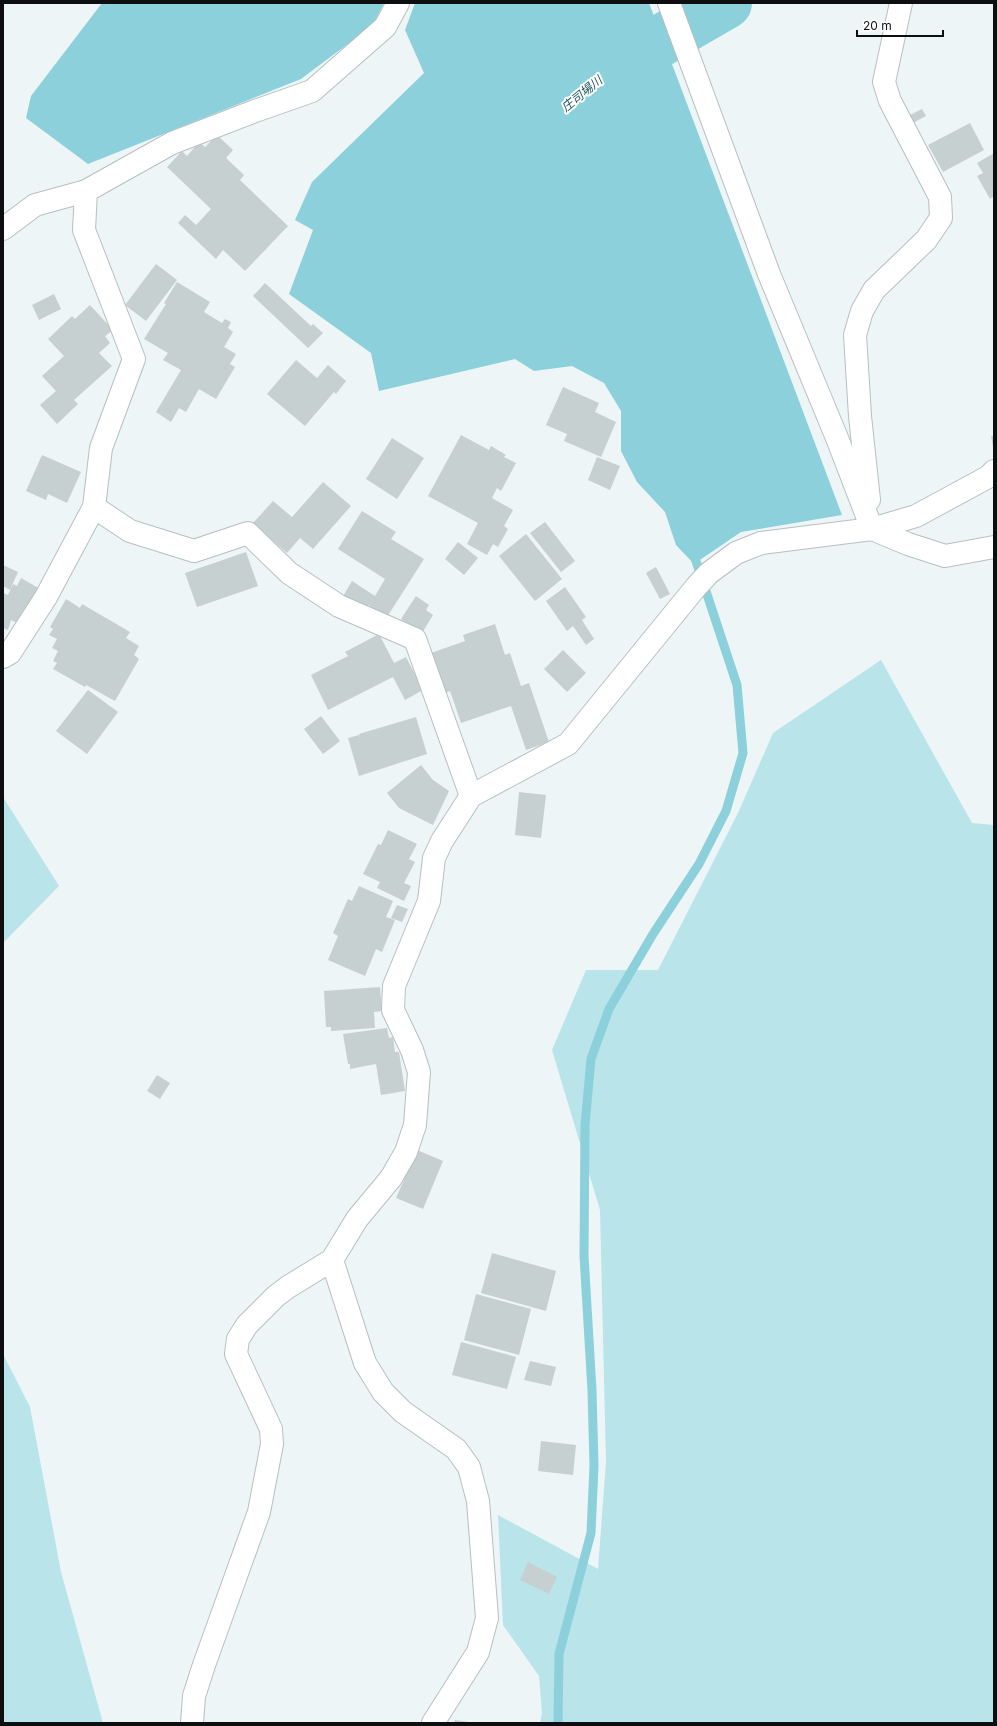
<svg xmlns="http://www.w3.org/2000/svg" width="997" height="1726" viewBox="0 0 997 1726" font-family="Inter,'Noto Sans JP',sans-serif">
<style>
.green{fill:#b9e4ea}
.water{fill:#8cd0db}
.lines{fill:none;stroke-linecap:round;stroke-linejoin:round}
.stream{stroke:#8cd0db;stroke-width:9}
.river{stroke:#8cd0db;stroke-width:52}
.building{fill:#c7d0d1}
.street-casing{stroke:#b7bfc0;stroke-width:24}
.street{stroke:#fff;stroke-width:22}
.labels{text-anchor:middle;stroke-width:4;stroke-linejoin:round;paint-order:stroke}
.water-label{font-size:12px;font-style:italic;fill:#18535b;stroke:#fff}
</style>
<rect width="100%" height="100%" fill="#edf5f7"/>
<g class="green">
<polygon points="881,660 972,823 994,825 994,1723 540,1723 542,1713 539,1676 503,1625 498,1515 598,1569 606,1462 600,1210 552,1050 586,970 658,970 738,813 773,733"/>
<polygon points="3,797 59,886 3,943"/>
<polygon points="3,1354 30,1407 61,1572 103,1723 3,1723"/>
</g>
<g class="water">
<polygon points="102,3 384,3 373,25 301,79 88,164 26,118 31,96"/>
<polygon points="415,3 649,3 842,515 741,532 694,564 676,545 665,512 637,482 621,451 621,411 604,383 572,366 534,371 515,359 379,391 371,353 289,294 313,230 295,220 312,182 424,73 405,30"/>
</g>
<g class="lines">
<polyline class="stream" points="558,1723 559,1654 591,1533 594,1466 592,1390 584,1256 585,1125 591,1059 609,1009 653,934 699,864 726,811 743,753 737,685 693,552"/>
<polyline class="river" points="602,78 617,66 726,3"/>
</g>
<g class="building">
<polygon points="922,109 926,116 911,124 906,117"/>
<polygon points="970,123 984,150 943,172 928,145"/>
<polygon points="217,135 233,150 226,158 244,175 240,180 288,226 245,271 223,250 216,259 178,223 185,215 196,225 211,209 167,167 182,151 187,156 199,142 205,147"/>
<polygon points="994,153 994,196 990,199 977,176 983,173 977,163"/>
<polygon points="156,264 177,280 146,321 125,305"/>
<polygon points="177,282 210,302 204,312 222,323 225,319 231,322 228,328 233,332 224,347 236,354 230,364 235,367 216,399 199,389 186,412 179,408 171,422 156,412 181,370 163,360 168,353 144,339 166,304 164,303"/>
<polygon points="265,283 311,326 313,324 323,333 308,348 253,296"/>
<polygon points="54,294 61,309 39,320 32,305"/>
<polygon points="90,305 113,330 105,336 110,343 99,353 112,366 74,400 78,404 57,424 40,405 56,391 42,376 64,356 48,339 72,316 75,319"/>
<polygon points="296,360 317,378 328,365 346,381 336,394 334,392 305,426 267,394"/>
<polygon points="563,387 599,403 595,412 616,422 601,457 564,441 567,434 546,425"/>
<polygon points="461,435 489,450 491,446 506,455 504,457 516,463 501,491 497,488 492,498 513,510 504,526 508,529 498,547 493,544 487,555 467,544 478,523 428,496"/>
<polygon points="991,436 994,436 994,447 993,447"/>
<polygon points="392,438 424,458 397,499 366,479"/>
<polygon points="42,455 81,472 67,503 48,494 46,500 26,491"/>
<polygon points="597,457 620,466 610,490 588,480"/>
<polygon points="323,482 351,506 313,549 300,538 287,553 253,523 273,501 292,517"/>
<polygon points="362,511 396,532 391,539 424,559 387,617 368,605 364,612 342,598 352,581 375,596 385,579 338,549"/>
<polygon points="545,522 575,561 561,572 530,533"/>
<polygon points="526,534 562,579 535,601 499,556"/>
<polygon points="458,542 478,558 464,575 445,559"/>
<polygon points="246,552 258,586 197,607 185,573"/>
<polygon points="3,565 18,572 10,590 3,586"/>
<polygon points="656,567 670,594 660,599 646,573"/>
<polygon points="21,578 40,589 21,625 11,620 8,630 3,628 3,593 8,595 13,584 17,586"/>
<polygon points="565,587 586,617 582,620 594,639 586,645 573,626 567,631 546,601"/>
<polygon points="416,596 429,605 426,610 433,615 422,633 401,619"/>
<polygon points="66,599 80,608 82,604 130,632 126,638 139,646 134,655 139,659 115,701 86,685 85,687 53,669 57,663 53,661 58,651 52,648 57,639 49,635 53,629 50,627"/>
<polygon points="495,624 505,655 510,653 521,686 529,683 549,742 526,750 511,706 461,723 450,691 445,693 431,653 465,641 463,635"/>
<polygon points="379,634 394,663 406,657 423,690 405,700 393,677 328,710 311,675 348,656 345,652"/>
<polygon points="563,650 586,673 567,692 544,669"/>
<polygon points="88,690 118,712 87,754 56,731"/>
<polygon points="321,716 340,741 323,754 304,729"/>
<polygon points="416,717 427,754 359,776 348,738 359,735 361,739 359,734"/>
<polygon points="421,765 433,780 449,791 433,825 399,808 387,793"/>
<polygon points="519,792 546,795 541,838 515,835"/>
<polygon points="388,830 417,844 409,859 415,862 404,883 411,886 404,901 377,888 380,882 363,874 378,844 381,845"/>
<polygon points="359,886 393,901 386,917 395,920 382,952 376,949 365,976 328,960 338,936 333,933 348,899 352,901"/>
<polygon points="397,905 408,909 402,922 391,918"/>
<polygon points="380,987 382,1011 374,1012 375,1028 331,1031 331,1027 326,1027 324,991"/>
<polygon points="387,1028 389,1038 393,1037 395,1052 399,1052 405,1091 381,1095 376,1064 350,1069 350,1064 348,1064 343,1034"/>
<polygon points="157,1075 170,1083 160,1099 147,1091"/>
<polygon points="417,1150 443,1161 423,1209 396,1198"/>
<polygon points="492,1253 556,1271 546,1311 481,1293"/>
<polygon points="476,1294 531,1309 519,1355 464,1340"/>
<polygon points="461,1342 516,1357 507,1389 452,1375"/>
<polygon points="530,1361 556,1367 551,1386 524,1380"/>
<polygon points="541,1441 576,1445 573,1475 538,1471"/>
<polygon points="528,1562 557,1577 549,1594 520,1580"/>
<polygon points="455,1720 469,1722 469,1723 454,1723"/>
</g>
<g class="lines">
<defs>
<g id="street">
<polyline points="398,3 385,27 312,91 255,111 172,143 86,191 84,230 134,359 101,448 94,507 130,531 194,551 248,533 289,573 339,606 415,639 471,796"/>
<polyline points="669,3 769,274 837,438 872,529 908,544 945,556 994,547"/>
<polyline points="3,229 35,205 86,191"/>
<polyline points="869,500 860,416 855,335 862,311 874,290 926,240 941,218 940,197 890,101 884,82 901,3"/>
<polyline points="3,657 10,653 46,597 94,507"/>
<polyline points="332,1260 365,1363 383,1392 403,1412 456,1449 469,1467 478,1501 487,1618 478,1652 433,1723"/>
<polyline points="192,1723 194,1696 204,1665 259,1512 272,1444 271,1429 236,1354 238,1339 247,1325 276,1296 288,1287 332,1260 357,1219 391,1178 406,1152 415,1125 419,1072 412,1050 393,1010 394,986 429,901 434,858 442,841 471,796 568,744 696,587 709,573 736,553 761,543 872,529 916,516 988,477 994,471"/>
</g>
</defs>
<use href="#street" class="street-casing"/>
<use href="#street" class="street"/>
</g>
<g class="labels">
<g class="water-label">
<text transform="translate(582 94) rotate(-39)" y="4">庄司場川</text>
</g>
</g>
<rect width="997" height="1726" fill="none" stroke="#0c0e0f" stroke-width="8"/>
<path d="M857 30v6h86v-6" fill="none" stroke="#0c0e0f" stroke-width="2"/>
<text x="863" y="30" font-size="12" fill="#0c0e0f" stroke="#ffffff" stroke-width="3" paint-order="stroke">20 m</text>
</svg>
